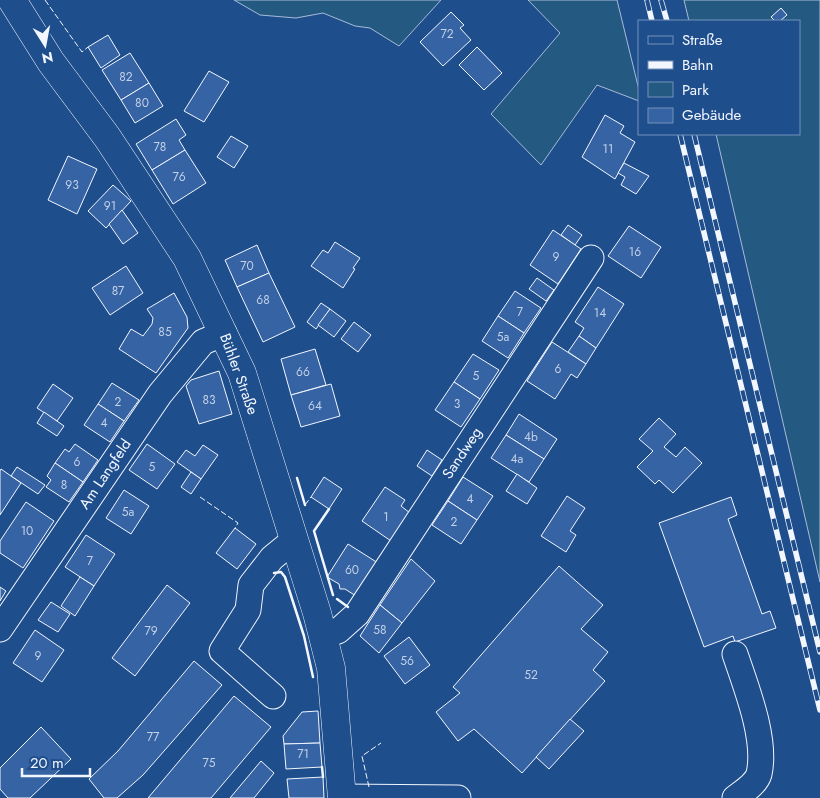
<svg xmlns="http://www.w3.org/2000/svg" width="820" height="798" viewBox="0 0 820 798" font-family="Jost,sans-serif">
<style>
.green{fill:#245a82;stroke:#a8bbd7}
.building{fill:#3563a3;stroke:#f2f6ff}
.lines{fill:none;stroke-linecap:round;stroke-linejoin:round}
.minor-casing{stroke:#f2f6ff;stroke-width:27}
.major-casing{stroke:#f2f6ff;stroke-width:29}
.minor{stroke:#1f4e8c;stroke-width:25}
.major{stroke:#1f4e8c;stroke-width:28}
.rail-casing{stroke:#f2f6ff;stroke-width:5.5}
.rail{stroke:#1f4e8c;stroke-width:4;stroke-dasharray:11;stroke-linecap:butt}
.fence{stroke:#f2f6ff;stroke-width:1;stroke-dasharray:6 2.5;stroke-linecap:butt}
.wall{stroke:#f2f6ff;stroke-width:2.5}
.labels{text-anchor:middle;stroke-width:4;stroke-linejoin:round;paint-order:stroke}
.number-label{font-size:12px;fill:#c3d1e8}
.street-label{font-size:15px;fill:#f2f6ff;stroke:#1f4e8c}
</style>
<rect width="100%" height="100%" fill="#1f4e8c"/>
<g class="green">
<polygon points="234,0 441,0 399,46 370,28 355,26 323,13 296,18 260,15"/>
<polygon points="528,0 617,0 639,90 639,101 597,85 541,165 491,114 560,33"/>
<polygon points="684,0 820,0 820,582 716,134 799,134 799,21 689,21"/>
</g>
<g class="building">
<polygon points="781,8 787,15 780,21 775,21 771,17"/>
<polygon points="451,12 464,25 460,28 471,40 443,66 420,42"/>
<polygon points="108,35 120,55 101,68 88,47"/>
<polygon points="477,47 502,73 484,90 459,65"/>
<polygon points="130,53 149,83 121,100 102,70"/>
<polygon points="209,71 229,82 204,122 184,111"/>
<polygon points="149,83 163,106 135,123 121,100"/>
<polygon points="605,115 624,126 620,133 635,142 615,179 582,157"/>
<polygon points="176,119 186,135 179,140 185,150 152,170 136,144"/>
<polygon points="231,136 248,146 234,168 217,157"/>
<polygon points="185,150 206,183 173,204 152,170"/>
<polygon points="68,156 97,169 77,214 48,200"/>
<polygon points="624,163 649,176 636,194 621,185 625,177 618,173"/>
<polygon points="113,185 131,201 106,228 88,211"/>
<polygon points="122,210 138,233 123,244 109,224"/>
<polygon points="568,225 582,235 575,245 561,235"/>
<polygon points="629,226 661,247 641,278 608,256"/>
<polygon points="553,230 581,249 558,284 530,265"/>
<polygon points="335,242 360,258 353,268 355,269 343,288 311,266 323,250 328,253"/>
<polygon points="257,245 269,273 237,287 225,260"/>
<polygon points="126,266 143,293 110,315 92,288"/>
<polygon points="269,273 295,327 263,342 237,287"/>
<polygon points="537,278 554,290 546,301 529,289"/>
<polygon points="598,287 624,304 596,348 579,336 584,328 575,322"/>
<polygon points="515,291 541,308 524,333 498,316"/>
<polygon points="174,293 187,317 188,328 156,373 119,349 131,329 143,336 152,324 153,318 147,309"/>
<polygon points="321,303 330,309 316,329 307,322"/>
<polygon points="330,309 346,321 334,337 318,325"/>
<polygon points="498,316 524,333 508,358 482,341"/>
<polygon points="354,322 371,335 358,352 341,339"/>
<polygon points="579,336 596,348 586,364 568,352"/>
<polygon points="552,342 586,364 577,378 571,374 555,399 527,381"/>
<polygon points="315,349 326,385 291,395 281,359"/>
<polygon points="473,354 499,370 480,399 454,382"/>
<polygon points="219,371 232,414 199,424 186,386 191,380"/>
<polygon points="454,382 480,399 461,427 435,410"/>
<polygon points="112,383 139,400 124,421 98,404"/>
<polygon points="53,384 73,398 57,421 37,408"/>
<polygon points="331,384 340,416 301,427 291,395"/>
<polygon points="98,404 124,421 110,442 84,425"/>
<polygon points="44,412 64,426 57,436 37,423"/>
<polygon points="519,414 557,439 544,459 506,435"/>
<polygon points="659,418 676,434 664,447 676,457 685,447 702,463 673,493 659,480 655,484 637,467 653,451 639,439"/>
<polygon points="506,435 544,459 529,482 491,458"/>
<polygon points="75,444 98,460 83,482 55,463 65,449 69,452"/>
<polygon points="147,444 175,464 157,489 129,470"/>
<polygon points="203,445 218,455 201,479 177,462 186,450 195,456"/>
<polygon points="427,450 442,460 432,476 417,466"/>
<polygon points="55,463 83,482 69,502 46,487 51,480 47,476"/>
<polygon points="17,467 45,485 38,494 11,476"/>
<polygon points="1,469 21,483 0,515 0,471"/>
<polygon points="191,472 201,479 191,494 181,487"/>
<polygon points="517,474 537,488 527,504 506,491"/>
<polygon points="324,477 342,489 329,509 311,497"/>
<polygon points="463,477 493,496 477,520 448,501"/>
<polygon points="385,487 405,500 401,506 410,513 391,541 362,521"/>
<polygon points="124,490 149,506 131,534 106,518"/>
<polygon points="567,496 585,508 570,531 576,535 566,552 541,536"/>
<polygon points="731,497 737,515 728,519 762,614 770,611 776,628 735,642 733,636 704,647 659,523"/>
<polygon points="448,501 477,520 461,544 432,525"/>
<polygon points="26,502 54,521 23,568 0,553 0,541"/>
<polygon points="235,528 256,544 237,569 216,553"/>
<polygon points="86,535 115,554 94,586 65,567"/>
<polygon points="348,544 378,563 356,596 345,589 340,589 339,584 327,577"/>
<polygon points="411,559 435,581 402,623 380,605"/>
<polygon points="559,566 603,605 581,629 608,652 593,670 605,681 522,773 474,729 458,741 436,712 460,693 453,687"/>
<polygon points="80,577 94,586 75,616 61,606"/>
<polygon points="167,585 190,603 135,676 112,658"/>
<polygon points="0,587 6,591 0,601"/>
<polygon points="51,602 70,614 58,632 38,620"/>
<polygon points="380,605 402,623 379,653 360,636"/>
<polygon points="35,630 64,650 42,682 13,663"/>
<polygon points="409,637 430,665 405,684 384,656"/>
<polygon points="194,661 222,685 143,775 117,798 104,798 89,779 118,751"/>
<polygon points="234,696 271,727 211,798 148,798"/>
<polygon points="318,711 320,743 284,744 283,736 302,712"/>
<polygon points="570,719 584,731 549,769 536,757"/>
<polygon points="41,727 71,759 30,798 8,798 0,789 0,768"/>
<polygon points="320,743 322,767 286,769 284,744"/>
<polygon points="261,761 274,773 254,798 230,798"/>
<polygon points="323,777 324,798 289,798 287,779"/>
</g>
<g class="lines">
<defs>
<g id="minor">
<polyline points="0,629 160,394 203,342 224,333"/>
<polyline points="323,636 338,631 357,614 591,258"/>
<path d="M 735,654 C 746,687 767,739 759,774 C 756,784 743,792 735,798"/>
<polyline points="273,696 222,651 248,610 251,585 272,558 294,540"/>
<polyline points="342,797 458,798"/>
</g>
<polyline id="major" points="12,0 51,62 107,137 187,258 242,373 317,613 331,668 342,798"/>
</defs>
<use href="#minor" class="minor-casing"/>
<use href="#major" class="major-casing"/>
<use href="#minor" class="minor"/>
<use href="#major" class="major"/>
<defs>
<g id="rail">
<polyline points="647,0 652,21"/>
<polyline points="661,0 667,21"/>
<polyline points="680,134 820,710"/>
<polyline points="694,134 820,652"/>
</g>
</defs>
<use href="#rail" class="rail-casing"/>
<use href="#rail" class="rail"/>
<g class="fence">
<polyline points="45,0 82,52 88,47"/>
<polyline points="200,497 238,523 235,528"/>
<polyline points="305,505 311,497"/>
<polyline points="369,787 362,756 381,743"/>
</g>
<g class="wall">
<polyline points="297,478 305,505"/>
<polyline points="329,509 314,531 333,595"/>
<polyline points="274,573 281,572 285,577 304,636 313,677"/>
<polyline points="337,599 348,607"/>
<polyline points="322,767 323,777"/>
</g>
</g>
<g class="labels">
<g class="number-label">
<text x="447" y="38">72</text>
<text x="126" y="81">82</text>
<text x="142" y="107">80</text>
<text x="160" y="151">78</text>
<text x="608" y="153">11</text>
<text x="179" y="181">76</text>
<text x="72" y="189">93</text>
<text x="110" y="210">91</text>
<text x="635" y="256">16</text>
<text x="556" y="261">9</text>
<text x="247" y="270">70</text>
<text x="118" y="295">87</text>
<text x="263" y="304">68</text>
<text x="520" y="316">7</text>
<text x="600" y="317">14</text>
<text x="165" y="336">85</text>
<text x="503" y="341">5a</text>
<text x="558" y="373">6</text>
<text x="303" y="376">66</text>
<text x="476" y="380">5</text>
<text x="209" y="404">83</text>
<text x="118" y="406">2</text>
<text x="457" y="408">3</text>
<text x="315" y="410">64</text>
<text x="104" y="427">4</text>
<text x="531" y="441">4b</text>
<text x="517" y="463">4a</text>
<text x="77" y="466">6</text>
<text x="152" y="471">5</text>
<text x="64" y="489">8</text>
<text x="470" y="503">4</text>
<text x="128" y="516">5a</text>
<text x="386" y="521">1</text>
<text x="454" y="526">2</text>
<text x="27" y="535">10</text>
<text x="90" y="565">7</text>
<text x="352" y="574">60</text>
<text x="380" y="634">58</text>
<text x="151" y="635">79</text>
<text x="38" y="660">9</text>
<text x="407" y="665">56</text>
<text x="531" y="679">52</text>
<text x="153" y="741">77</text>
<text x="303" y="758">71</text>
<text x="209" y="767">75</text>
</g>
<g class="street-label">
<text transform="translate(239 374) rotate(70)" y="5">Bühler Straße</text>
<text transform="translate(462 453) rotate(-56)" y="5">Sandweg</text>
<text transform="translate(105 474) rotate(-56)" y="5">Am Langfeld</text>
</g>
</g>
<rect x="638" y="20" width="162" height="115" fill="#1f4e8c" stroke="#7391ba"/>
<rect x="648" y="36" width="25" height="8" fill="#1f4e8c" stroke="#7391ba"/>
<text x="682" y="45" font-size="15" fill="#f2f6ff">Straße</text>
<rect x="648" y="61" width="25" height="8" fill="#f2f6ff" stroke="#7391ba"/>
<text x="682" y="70" font-size="15" fill="#f2f6ff">Bahn</text>
<rect x="648" y="82" width="25" height="15" fill="#245a82" stroke="#7391ba"/>
<text x="682" y="95" font-size="15" fill="#f2f6ff">Park</text>
<rect x="648" y="108" width="25" height="15" fill="#3563a3" stroke="#7391ba"/>
<text x="682" y="120" font-size="15" fill="#f2f6ff">Gebäude</text>
<g transform="translate(45 45) rotate(169)" stroke="#1f4e8c" stroke-width="4" paint-order="stroke">
<path d="M0-4L9 19L0 12L-9 19Z" fill="#f2f6ff"/>
<text y="-8" font-size="14" font-weight="bold" text-anchor="middle" fill="#f2f6ff">N</text>
</g>
<path d="M22 768v8h68v-8" fill="none" stroke="#f2f6ff" stroke-width="2.5"/>
<text x="30" y="768" font-size="15" fill="#f2f6ff" stroke="#1f4e8c" stroke-width="4" paint-order="stroke">20 m</text>
</svg>
